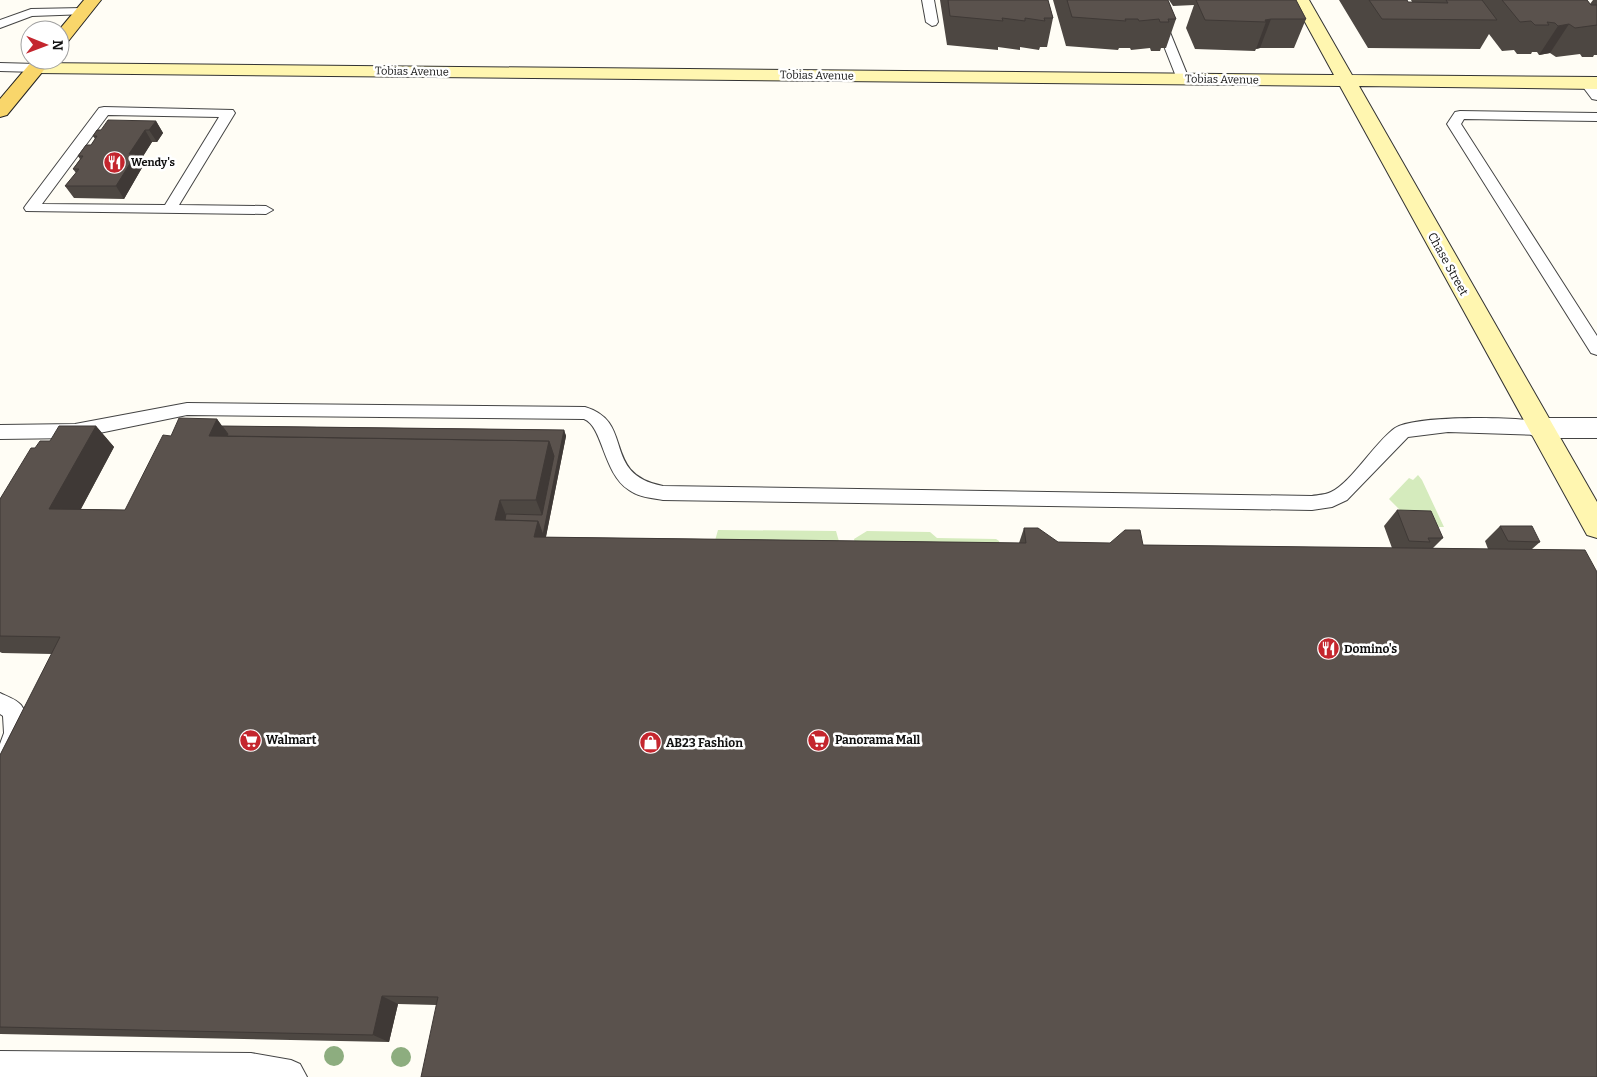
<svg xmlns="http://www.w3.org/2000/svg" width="1597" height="1077" viewBox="0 0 1597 1077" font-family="Bitter,serif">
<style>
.green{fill:#d5ebbd}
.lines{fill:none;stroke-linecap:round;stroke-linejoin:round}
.lane-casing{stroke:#444;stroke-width:2}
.street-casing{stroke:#444;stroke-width:2}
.secondary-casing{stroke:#333;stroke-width:2}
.primary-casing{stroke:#222;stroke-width:2}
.lane{fill:#fff;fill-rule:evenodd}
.street{fill:#fff;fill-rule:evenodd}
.secondary{fill:#fff6b0;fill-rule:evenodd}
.primary{fill:#f9d66b;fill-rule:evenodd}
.tree{fill:#8dad7f}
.wall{fill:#4d4742}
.shaded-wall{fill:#3f3936}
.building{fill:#5a524d;stroke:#3f3936}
.labels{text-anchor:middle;stroke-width:5;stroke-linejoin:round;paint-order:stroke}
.far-street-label{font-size:11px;fill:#111;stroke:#fff}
.far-poi-label{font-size:11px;font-weight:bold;fill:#111;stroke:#fff;text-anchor:start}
.street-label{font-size:12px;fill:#111;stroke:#fff}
.poi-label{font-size:12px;font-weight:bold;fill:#111;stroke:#fff;text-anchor:start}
</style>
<rect width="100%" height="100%" fill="#fffdf5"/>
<g class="green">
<polygon points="1418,475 1422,480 1444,527 1417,527 1389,499 1409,478 1413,480"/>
<polygon points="718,530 836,531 840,545 714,544"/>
<polygon points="867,531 930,532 937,538 996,539 999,541 1000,548 855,546 854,539"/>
</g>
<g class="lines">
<defs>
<g id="lane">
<polygon points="922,0 934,0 938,22 936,25 932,26 926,22"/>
<polygon points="83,8 87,10 87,14 32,16 0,28 0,20 31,9"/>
<polygon points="1157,17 1167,25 1189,79 1187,82 1179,82 1177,79 1156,26 1151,21"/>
<polygon points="0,63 37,64 43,68 37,72 0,71"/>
<polygon points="1586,79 1590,80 1597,88 1597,100 1592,99 1580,83"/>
<path d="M 104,107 L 233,110 L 235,113 L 179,205 L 266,206 L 273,210 L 266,214 L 26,211 L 24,208 L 26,205 L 99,108 ZM 108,115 L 219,117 L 165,205 L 42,204 Z"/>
<polygon points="1460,111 1597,113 1597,121 1464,119 1461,124 1597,336 1597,355 1591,353 1447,124 1455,112"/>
<path d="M 187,403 L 585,407 C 636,422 600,474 663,486 L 1312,496 C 1318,495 1325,495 1331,492 C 1351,483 1375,442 1395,428 C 1415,415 1523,416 1546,423 L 1549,428 L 1546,433 L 1540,435 L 1448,432 L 1408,437 L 1347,500 L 1332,507 L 1312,510 L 663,500 C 652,498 638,497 629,490 C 603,474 603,426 584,419 L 187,415 L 75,438 L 0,439 L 0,425 L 75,424 Z"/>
<path d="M 0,693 C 6,696 16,699 21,705 C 35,722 15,762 8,779 L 0,782 L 0,744 L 4,733 L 3,716 L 0,714 Z"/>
<polygon points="0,1051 251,1053 291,1060 300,1064 307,1077 0,1077"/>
</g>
<polygon id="street" points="1540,418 1597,418 1597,438 1540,438 1531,435 1527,428 1531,421"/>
<polygon id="secondary" points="1293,0 1309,0 1352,75 1597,77 1597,89 1359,86 1597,502 1597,538 1587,535 1340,86 37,73 31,72 28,68 31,64 37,63 1334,75"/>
<g id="primary">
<polygon points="84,0 101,0 66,44 60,45 59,30"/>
<polygon points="33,60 52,60 7,115 0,117 0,99"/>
</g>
</defs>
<use href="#lane" class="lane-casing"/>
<use href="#street" class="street-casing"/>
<use href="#secondary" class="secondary-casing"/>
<use href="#primary" class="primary-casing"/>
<use href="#lane" class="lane"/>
<use href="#street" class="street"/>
<use href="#secondary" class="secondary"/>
<use href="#primary" class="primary"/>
</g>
<g class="tree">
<circle cx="334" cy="1056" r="10"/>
<circle cx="401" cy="1057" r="10"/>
</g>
<g class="wall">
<polygon points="940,0 1048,0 1053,18 1047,47 1040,47 1039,50 1020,47 1020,50 998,47 998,50 947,45"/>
<polygon points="1053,0 1168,0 1176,19 1166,48 1161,48 1160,51 1151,51 1150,48 1131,50 1130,48 1119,48 1118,50 1066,46"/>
<polygon points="1169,0 1296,0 1306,19 1294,48 1260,48 1256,49 1255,51 1195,49 1186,28 1194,5 1173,6"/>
<polygon points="1339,0 1407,0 1408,2 1412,2 1411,0 1587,0 1590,4 1593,0 1597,0 1597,55 1594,55 1593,57 1582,57 1580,54 1556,57 1550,53 1539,55 1537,52 1532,52 1531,54 1517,54 1514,50 1502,51 1489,34 1480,49 1368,48"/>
<polygon points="156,121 163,133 157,142 152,142 140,161 143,166 124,199 74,198 65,186 76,173 73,169 80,159 78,156 91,145 95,139 93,136 101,130"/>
<polygon points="217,419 222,426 564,430 566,436 546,537 1019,543 1024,528 1058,542 1143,545 1392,548 1384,526 1397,510 1443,538 1433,548 1488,549 1485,541 1500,526 1540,542 1532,549 436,1005 398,1004 389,1042 0,1034 0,755 52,654 2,653 0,652 0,499 35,448 50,441 96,426 114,447 81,509 125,510 171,436"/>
</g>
<g class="shaded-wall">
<polygon points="1271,19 1260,48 1256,49 1266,22 1265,20"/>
<polygon points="1569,24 1550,53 1539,55 1558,26"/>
<polygon points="156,121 163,133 157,142 149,130"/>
<polygon points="145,130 152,142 140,161 143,166 124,199 116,186 129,154"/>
<polygon points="217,419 232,440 209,436"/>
<polygon points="96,426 114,447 70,529 49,509"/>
<polygon points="564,430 566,436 543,551 534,537 538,521 543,535"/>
<polygon points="549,441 556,461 544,520 536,500"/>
<polygon points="500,500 508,520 495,520"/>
<polygon points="382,996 398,1004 389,1042 373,1035"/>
</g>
<g class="building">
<polygon points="948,0 1048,0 1053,18 1044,18 1045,21 1025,18 1025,21 1002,18 1003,21 950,16"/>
<polygon points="1067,0 1168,0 1176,19 1168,19 1169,22 1160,22 1159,19 1139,21 1138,19 1125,19 1126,21 1072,17"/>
<polygon points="1196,0 1296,0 1306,19 1271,19 1265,20 1266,22 1205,20"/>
<polygon points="1369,0 1407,0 1408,2 1448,3 1446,0 1482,0 1497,20 1382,19"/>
<polygon points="1502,0 1587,0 1591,5 1597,5 1597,25 1575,28 1569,24 1558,26 1555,23 1547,22 1549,25 1535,25 1531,21 1520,22"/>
<polygon points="108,120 156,121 149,130 145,130 129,154 136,154 116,186 65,186 79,169 73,169 83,156 78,156 86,145 91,145 97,136 93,136 97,130 101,130"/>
<polygon points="179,418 217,419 209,436 549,441 536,500 500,500 495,520 538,521 534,537 1026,543 1024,528 1038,528 1058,542 1110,543 1125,530 1140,530 1143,545 1585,550 1597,572 1597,1077 421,1077 438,997 382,996 373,1035 0,1027 0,755 60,637 0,636 0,499 31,448 35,448 40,441 50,441 59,426 96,426 49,509 125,510 163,435 171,436"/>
<polygon points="222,426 564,430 543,535 538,521 505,520 506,514 542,515 554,456 549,441 227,436 228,434"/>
<polygon points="1397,510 1431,511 1443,538 1428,538 1430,542 1409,541"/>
<polygon points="1500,526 1532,526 1540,542 1508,541"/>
</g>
<defs>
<symbol id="restaurant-disc" viewBox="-11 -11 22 22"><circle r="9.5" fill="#c4262e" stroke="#fff"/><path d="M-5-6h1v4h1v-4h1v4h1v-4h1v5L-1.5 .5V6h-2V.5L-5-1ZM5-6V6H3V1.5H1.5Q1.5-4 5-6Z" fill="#fff"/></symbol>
<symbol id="supermarket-disc" viewBox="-11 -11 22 22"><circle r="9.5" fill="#c4262e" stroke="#fff"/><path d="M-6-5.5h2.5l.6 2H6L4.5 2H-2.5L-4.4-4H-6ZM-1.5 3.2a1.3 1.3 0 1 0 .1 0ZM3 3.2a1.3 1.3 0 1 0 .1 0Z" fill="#fff"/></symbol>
<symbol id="shop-disc" viewBox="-11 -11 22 22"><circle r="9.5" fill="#c4262e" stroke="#fff"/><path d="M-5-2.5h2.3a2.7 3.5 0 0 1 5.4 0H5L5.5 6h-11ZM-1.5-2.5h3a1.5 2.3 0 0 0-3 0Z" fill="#fff"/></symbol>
</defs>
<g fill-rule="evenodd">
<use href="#restaurant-disc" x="102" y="150" width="25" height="25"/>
<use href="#restaurant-disc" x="1316" y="636" width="25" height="25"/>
<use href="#supermarket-disc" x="238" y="728" width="25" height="25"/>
<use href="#supermarket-disc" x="806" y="728" width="25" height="25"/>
<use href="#shop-disc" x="638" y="730" width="25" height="25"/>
</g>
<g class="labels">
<g class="far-street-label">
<text transform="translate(412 71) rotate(1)" y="4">Tobias Avenue</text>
<text transform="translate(817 75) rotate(1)" y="4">Tobias Avenue</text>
<text transform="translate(1222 79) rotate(1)" y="4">Tobias Avenue</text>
</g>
<g class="far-poi-label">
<text x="131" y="166">Wendy's</text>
</g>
<g class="street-label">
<text transform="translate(1448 264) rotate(61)" y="4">Chase Street</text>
</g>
<g class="poi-label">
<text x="1344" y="653">Domino's</text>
<text x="266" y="744">Walmart</text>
<text x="835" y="744">Panorama Mall</text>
<text x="666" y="747">AB23 Fashion</text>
</g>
</g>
<g transform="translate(45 45) rotate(91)"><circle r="24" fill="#ffffff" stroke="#a0a0a0"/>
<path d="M0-4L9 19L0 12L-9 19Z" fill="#c4262e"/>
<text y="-8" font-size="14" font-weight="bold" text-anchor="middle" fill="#111111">N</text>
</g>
</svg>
